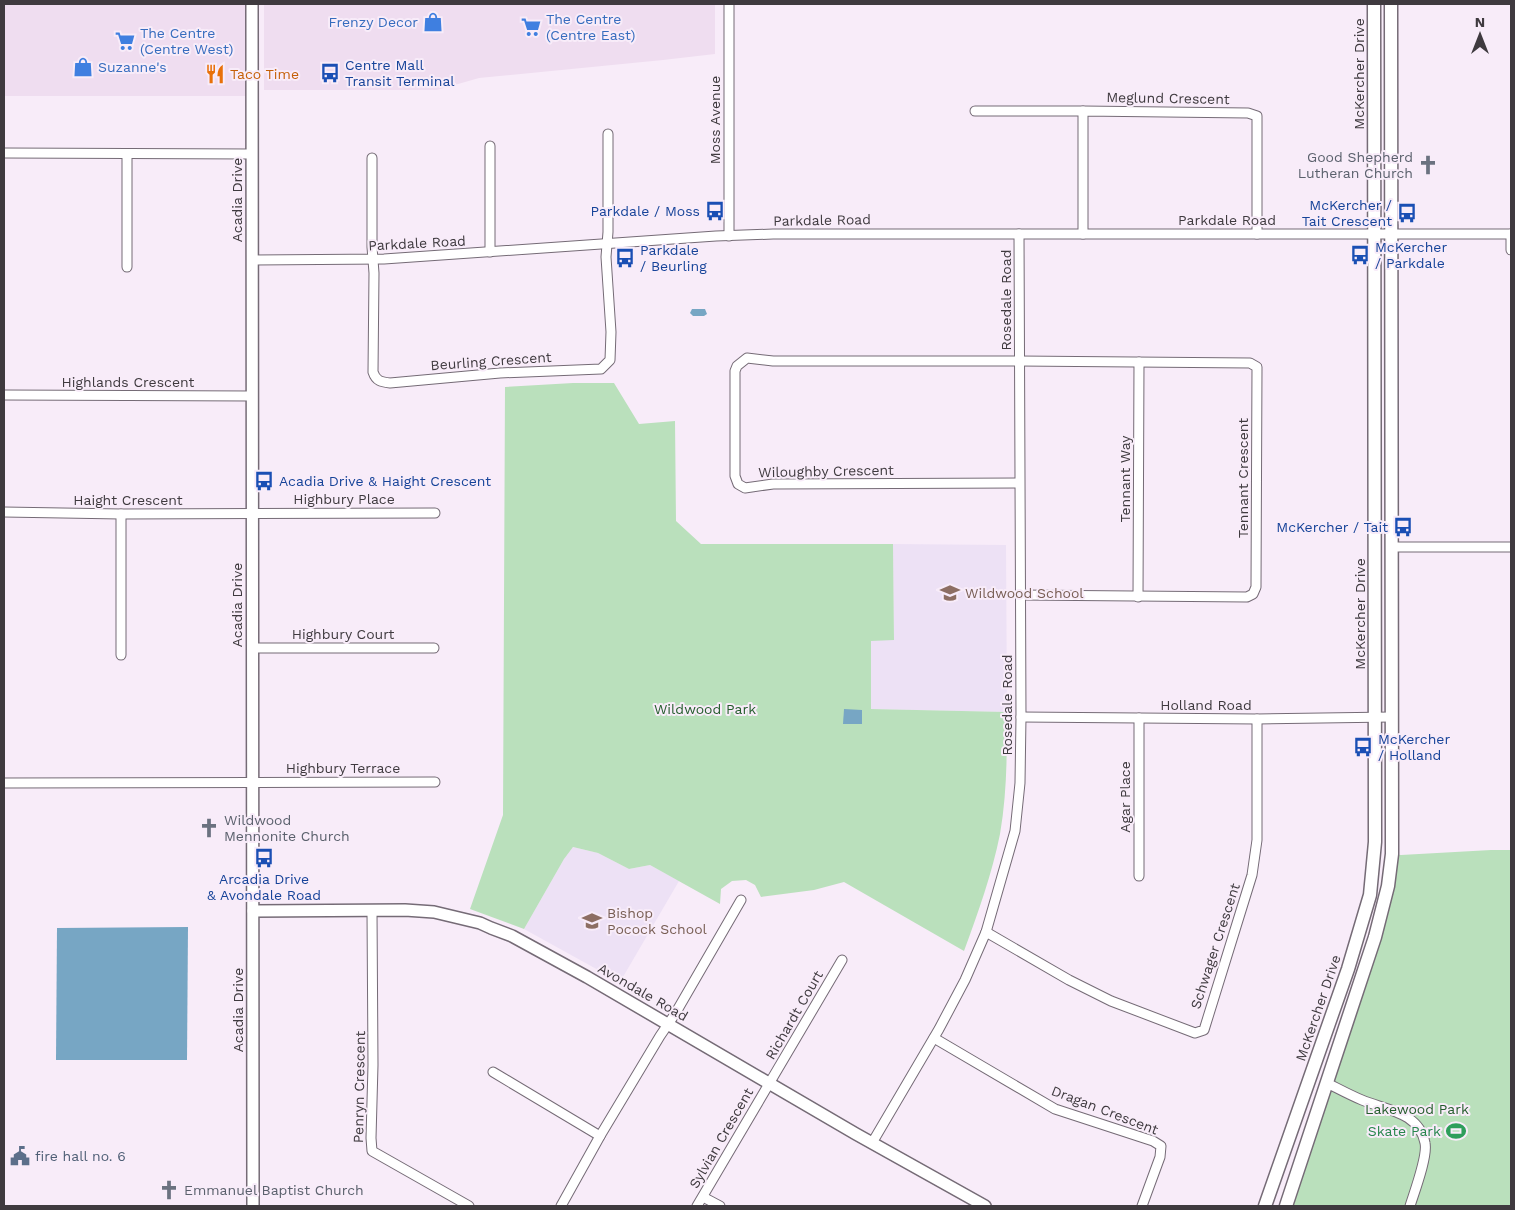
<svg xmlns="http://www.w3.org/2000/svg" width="1515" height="1210" viewBox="0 0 1515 1210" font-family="'Work Sans',sans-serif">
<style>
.built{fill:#efddf0}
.education{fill:#ede1f5}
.green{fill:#bae0bc}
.water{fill:#77a6c4}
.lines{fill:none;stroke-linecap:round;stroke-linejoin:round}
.minor-casing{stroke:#756b76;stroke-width:11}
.tertiary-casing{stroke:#756b76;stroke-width:14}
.secondary-casing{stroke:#756b76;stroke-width:15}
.minor{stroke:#fff;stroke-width:9}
.tertiary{stroke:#fff;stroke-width:11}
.secondary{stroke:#fff;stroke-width:12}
.labels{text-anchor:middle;stroke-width:4;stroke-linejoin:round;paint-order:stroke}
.shop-label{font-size:14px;fill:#366cbe;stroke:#f8ecf9;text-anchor:start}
.transit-label{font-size:14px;fill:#164399;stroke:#f8ecf9;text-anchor:start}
.food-label{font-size:14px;fill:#c56008;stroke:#f8ecf9;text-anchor:start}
.street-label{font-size:14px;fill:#3f3a3f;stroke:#f8ecf9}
.worship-label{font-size:14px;fill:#5b616d;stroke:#f8ecf9;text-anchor:start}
.education-label{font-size:14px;fill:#785e54;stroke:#f8ecf9;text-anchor:start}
.park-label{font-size:14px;fill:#245c2c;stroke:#f8ecf9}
.leisure-label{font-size:14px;fill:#27864d;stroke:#f8ecf9;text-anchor:end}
.service-label{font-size:14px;fill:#4e5e75;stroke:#f8ecf9;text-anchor:start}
</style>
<rect width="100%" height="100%" fill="#f8ecf9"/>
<g class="built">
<rect x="4" y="4" width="248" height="92"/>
<polygon points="264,4 715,4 715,54 663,60 479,78 437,90 264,90"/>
</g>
<g class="education">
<polygon points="893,544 1006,545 1007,712 871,709 871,640 894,640"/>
<polygon points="573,847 598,853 629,869 650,865 679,881 620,982 524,929 564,859"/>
</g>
<g class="green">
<path d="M 573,383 L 614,383 L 639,424 L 675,421 L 676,521 L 701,544 L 893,544 L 894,640 L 871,641 L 871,709 L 1007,712 C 1007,753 1007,794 1000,834 C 992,874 978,913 964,951 L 844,882 L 814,890 L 761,897 L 755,885 L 746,880 L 732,881 L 721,889 L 720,904 L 650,865 L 629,869 L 598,853 L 573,847 L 564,859 L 524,929 L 470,909 L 503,815 L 505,387 Z"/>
<polygon points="1491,850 1511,850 1511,1206 1286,1206 1375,937 1392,854 1401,855"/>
</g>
<g class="water">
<polygon points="692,309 705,309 707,314 704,316 693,316 690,313"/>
<polygon points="844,709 862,710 862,724 843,724"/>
<polygon points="188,927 187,1060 56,1060 57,928"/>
</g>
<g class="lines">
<defs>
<g id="minor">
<polyline points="729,4 729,236"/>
<polyline points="975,111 1083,111"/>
<polyline points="4,153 252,154"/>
<polyline points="127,154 127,267"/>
<path d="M 372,158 L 372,247 L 374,273 L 373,372 C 376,381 381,382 390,383 L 500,373 L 601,369 L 610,360 L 611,332 L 606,257 L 608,232 L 608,134"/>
<polyline points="1083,234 1083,111 1248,113 1257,116 1257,234"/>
<polyline points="1511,234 1511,250"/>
<polyline points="490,252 490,146"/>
<polyline points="253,260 384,259 716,236 773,234 1511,234"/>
<polyline points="4,395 252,396"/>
<polyline points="1019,483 773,484 745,488 738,484 735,476 735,371 737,366 747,358 773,361 1019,361 1250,363 1257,367 1256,587 1253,594 1247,597 1021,595"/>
<polyline points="4,512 121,514 435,513"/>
<polyline points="121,514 121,655"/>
<polyline points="1391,547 1511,547"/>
<polyline points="1138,597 1139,362"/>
<polyline points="252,648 434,648"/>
<polyline points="1021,717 1257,719 1391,717"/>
<polyline points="4,783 435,782"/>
<polyline points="1139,876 1139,718"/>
<polyline points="372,911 373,1065 371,1138 372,1151 469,1206"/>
<polyline points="986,932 1069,980 1111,1001 1195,1033 1204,1030 1252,875 1257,840 1257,719"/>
<polyline points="934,1038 1055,1109 1153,1141 1161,1146 1160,1157 1142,1206"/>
<polyline points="493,1072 600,1136"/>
<path d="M 1327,1083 C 1339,1089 1350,1095 1362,1100 C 1386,1110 1419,1112 1425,1143 C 1428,1156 1414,1193 1410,1206"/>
<polyline points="872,1143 939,1029 965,980 986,932 1015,831 1020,783 1021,717 1019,234"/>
<polyline points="703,1197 720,1206"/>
<polyline points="561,1206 600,1136 660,1036 675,1014 741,900"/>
<polyline points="697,1206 842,960"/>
</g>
<g id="tertiary">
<polyline points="252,4 253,1206"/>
<polyline points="253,911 405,910 434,912 480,923 491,928 512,936 587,977 856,1134 985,1206"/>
</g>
<g id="secondary">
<polyline points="1265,1206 1348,969 1370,895 1375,842 1374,4"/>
<polyline points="1286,1206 1375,937 1388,886 1392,854 1391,4"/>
</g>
</defs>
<use href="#minor" class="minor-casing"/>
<use href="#tertiary" class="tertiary-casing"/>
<use href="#secondary" class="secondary-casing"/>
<use href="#minor" class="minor"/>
<use href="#tertiary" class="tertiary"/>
<use href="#secondary" class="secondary"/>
</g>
<defs>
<symbol id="shop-bare" viewBox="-9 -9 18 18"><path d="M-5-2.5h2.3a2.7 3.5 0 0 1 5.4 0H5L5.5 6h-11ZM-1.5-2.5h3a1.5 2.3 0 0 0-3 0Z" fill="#3f7fe0" stroke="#f8ecf9" stroke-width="2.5" paint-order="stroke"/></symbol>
<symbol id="supermarket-bare" viewBox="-9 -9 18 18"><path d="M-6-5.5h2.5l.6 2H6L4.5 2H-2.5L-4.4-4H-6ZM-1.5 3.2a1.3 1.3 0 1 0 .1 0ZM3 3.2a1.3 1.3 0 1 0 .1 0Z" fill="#3f7fe0" stroke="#f8ecf9" stroke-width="2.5" paint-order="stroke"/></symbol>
<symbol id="bus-bare" viewBox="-9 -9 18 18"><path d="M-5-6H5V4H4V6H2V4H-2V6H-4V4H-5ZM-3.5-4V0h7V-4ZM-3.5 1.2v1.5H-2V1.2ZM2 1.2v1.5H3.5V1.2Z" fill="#1a4fb4" stroke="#f8ecf9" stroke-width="2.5" paint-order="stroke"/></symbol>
<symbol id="restaurant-bare" viewBox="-9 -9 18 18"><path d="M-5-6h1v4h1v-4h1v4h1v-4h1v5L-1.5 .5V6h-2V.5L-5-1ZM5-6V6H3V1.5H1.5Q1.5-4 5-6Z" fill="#e8710a" stroke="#f8ecf9" stroke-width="2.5" paint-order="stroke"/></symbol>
<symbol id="church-bare" viewBox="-9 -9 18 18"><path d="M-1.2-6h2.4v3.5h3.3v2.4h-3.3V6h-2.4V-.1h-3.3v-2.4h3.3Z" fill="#6b7280" stroke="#f8ecf9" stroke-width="2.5" paint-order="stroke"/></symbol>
<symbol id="school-bare" viewBox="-9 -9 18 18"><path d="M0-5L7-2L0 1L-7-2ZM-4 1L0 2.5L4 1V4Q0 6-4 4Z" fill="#8d6e63" stroke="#f8ecf9" stroke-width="2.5" paint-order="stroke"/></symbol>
<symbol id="stadium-bare" viewBox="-9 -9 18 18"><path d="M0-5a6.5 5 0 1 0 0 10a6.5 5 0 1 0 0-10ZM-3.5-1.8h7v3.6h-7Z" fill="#2e9e5b" stroke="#f8ecf9" stroke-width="2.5" paint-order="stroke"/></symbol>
<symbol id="civic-bare" viewBox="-9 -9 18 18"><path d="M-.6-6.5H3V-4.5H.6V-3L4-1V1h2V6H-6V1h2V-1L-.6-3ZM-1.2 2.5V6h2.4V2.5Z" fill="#5c6f8a" stroke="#f8ecf9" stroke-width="2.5" paint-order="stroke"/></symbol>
</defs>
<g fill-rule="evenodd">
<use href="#shop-bare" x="419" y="8" width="28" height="28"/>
<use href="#supermarket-bare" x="517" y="13" width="28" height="28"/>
<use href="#supermarket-bare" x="111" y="27" width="28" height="28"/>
<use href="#shop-bare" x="69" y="53" width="28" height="28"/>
<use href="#bus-bare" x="316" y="59" width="28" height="28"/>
<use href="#restaurant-bare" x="201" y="60" width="28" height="28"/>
<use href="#church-bare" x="1414" y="151" width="28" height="28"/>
<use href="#bus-bare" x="701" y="197" width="28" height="28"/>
<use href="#bus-bare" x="1393" y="199" width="28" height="28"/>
<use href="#bus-bare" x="1346" y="241" width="28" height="28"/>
<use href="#bus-bare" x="611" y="244" width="28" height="28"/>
<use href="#bus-bare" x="250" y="467" width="28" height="28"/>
<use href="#bus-bare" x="1389" y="513" width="28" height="28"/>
<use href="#school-bare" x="936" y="579" width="28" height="28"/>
<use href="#bus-bare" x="1349" y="733" width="28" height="28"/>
<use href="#church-bare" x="195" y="814" width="28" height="28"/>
<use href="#bus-bare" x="250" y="844" width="28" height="28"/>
<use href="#school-bare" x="578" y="907" width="28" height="28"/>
<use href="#stadium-bare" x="1442" y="1117" width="28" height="28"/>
<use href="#civic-bare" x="6" y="1142" width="28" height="28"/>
<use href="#church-bare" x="155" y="1176" width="28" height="28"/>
</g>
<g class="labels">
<g class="shop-label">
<text x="546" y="24">The Centre<tspan x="546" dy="16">(Centre East)</tspan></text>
<text x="418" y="27" text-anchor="end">Frenzy Decor</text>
<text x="140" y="38">The Centre<tspan x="140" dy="16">(Centre West)</tspan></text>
<text x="98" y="72">Suzanne's</text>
</g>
<g class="transit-label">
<text x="345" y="70">Centre Mall<tspan x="345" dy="16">Transit Terminal</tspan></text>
<text x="1392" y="210" text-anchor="end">McKercher /<tspan x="1392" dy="16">Tait Crescent</tspan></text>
<text x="700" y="216" text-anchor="end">Parkdale / Moss</text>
<text x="1375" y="252">McKercher<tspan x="1375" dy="16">/ Parkdale</tspan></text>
<text x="640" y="255">Parkdale<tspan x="640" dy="16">/ Beurling</tspan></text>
<text x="279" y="486">Acadia Drive &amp; Haight Crescent</text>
<text x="1388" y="532" text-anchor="end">McKercher / Tait</text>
<text x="1378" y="744">McKercher<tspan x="1378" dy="16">/ Holland</tspan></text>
<text x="264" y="884" text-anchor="middle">Arcadia Drive<tspan x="264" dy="16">&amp; Avondale Road</tspan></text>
</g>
<g class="food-label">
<text x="230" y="79">Taco Time</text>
</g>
<g class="street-label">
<text transform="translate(1359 74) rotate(-90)" y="5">McKercher Drive</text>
<text transform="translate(1168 98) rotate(1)" y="5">Meglund Crescent</text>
<text transform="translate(715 120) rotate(-90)" y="5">Moss Avenue</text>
<text transform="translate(237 200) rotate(-90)" y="5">Acadia Drive</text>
<text transform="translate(822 220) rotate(-1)" y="5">Parkdale Road</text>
<text x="1227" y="225">Parkdale Road</text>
<text transform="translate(417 243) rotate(-3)" y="5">Parkdale Road</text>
<text transform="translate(1006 300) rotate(-90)" y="5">Rosedale Road</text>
<text transform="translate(491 361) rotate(-4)" y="5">Beurling Crescent</text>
<text x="128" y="387">Highlands Crescent</text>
<text transform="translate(826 471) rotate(-1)" y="5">Wiloughby Crescent</text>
<text transform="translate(1243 478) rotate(-90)" y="5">Tennant Crescent</text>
<text transform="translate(1125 479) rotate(-90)" y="5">Tennant Way</text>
<text x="344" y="504">Highbury Place</text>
<text x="128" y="505">Haight Crescent</text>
<text transform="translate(237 605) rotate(-90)" y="5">Acadia Drive</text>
<text transform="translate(1360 614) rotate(-90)" y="5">McKercher Drive</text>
<text x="343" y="639">Highbury Court</text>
<text transform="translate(1007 705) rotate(-90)" y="5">Rosedale Road</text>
<text x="1206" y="710">Holland Road</text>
<text x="343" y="773">Highbury Terrace</text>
<text transform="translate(1125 797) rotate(-90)" y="5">Agar Place</text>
<text transform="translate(1215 946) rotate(-72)" y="5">Schwager Crescent</text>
<text transform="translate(643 992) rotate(30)" y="5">Avondale Road</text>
<text transform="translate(1318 1008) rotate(-71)" y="5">McKercher Drive</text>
<text transform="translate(238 1010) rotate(-90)" y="5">Acadia Drive</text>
<text transform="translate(794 1015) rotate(-60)" y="5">Richardt Court</text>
<text transform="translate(359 1087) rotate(-89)" y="5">Penryn Crescent</text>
<text transform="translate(1105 1110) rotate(21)" y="5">Dragan Crescent</text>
<text transform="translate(721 1138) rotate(-60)" y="5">Sylvian Crescent</text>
</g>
<g class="worship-label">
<text x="1413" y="162" text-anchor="end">Good Shepherd<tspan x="1413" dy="16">Lutheran Church</tspan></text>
<text x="224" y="825">Wildwood<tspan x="224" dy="16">Mennonite Church</tspan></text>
<text x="184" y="1195">Emmanuel Baptist Church</text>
</g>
<g class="education-label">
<text x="965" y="598">Wildwood School</text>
<text x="607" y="918">Bishop<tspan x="607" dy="16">Pocock School</tspan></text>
</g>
<g class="park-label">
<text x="705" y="714">Wildwood Park</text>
<text x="1417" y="1114">Lakewood Park</text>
</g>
<g class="leisure-label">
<text x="1441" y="1136">Skate Park</text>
</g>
<g class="service-label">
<text x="35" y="1161">fire hall no. 6</text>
</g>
</g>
<rect width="1515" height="1210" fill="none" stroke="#3f3a3f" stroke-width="10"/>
<g transform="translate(1480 35)" stroke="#f8ecf9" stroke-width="4" paint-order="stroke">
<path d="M0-4L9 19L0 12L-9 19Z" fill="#3f3a3f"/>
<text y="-8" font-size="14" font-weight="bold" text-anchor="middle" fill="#3f3a3f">N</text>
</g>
</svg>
